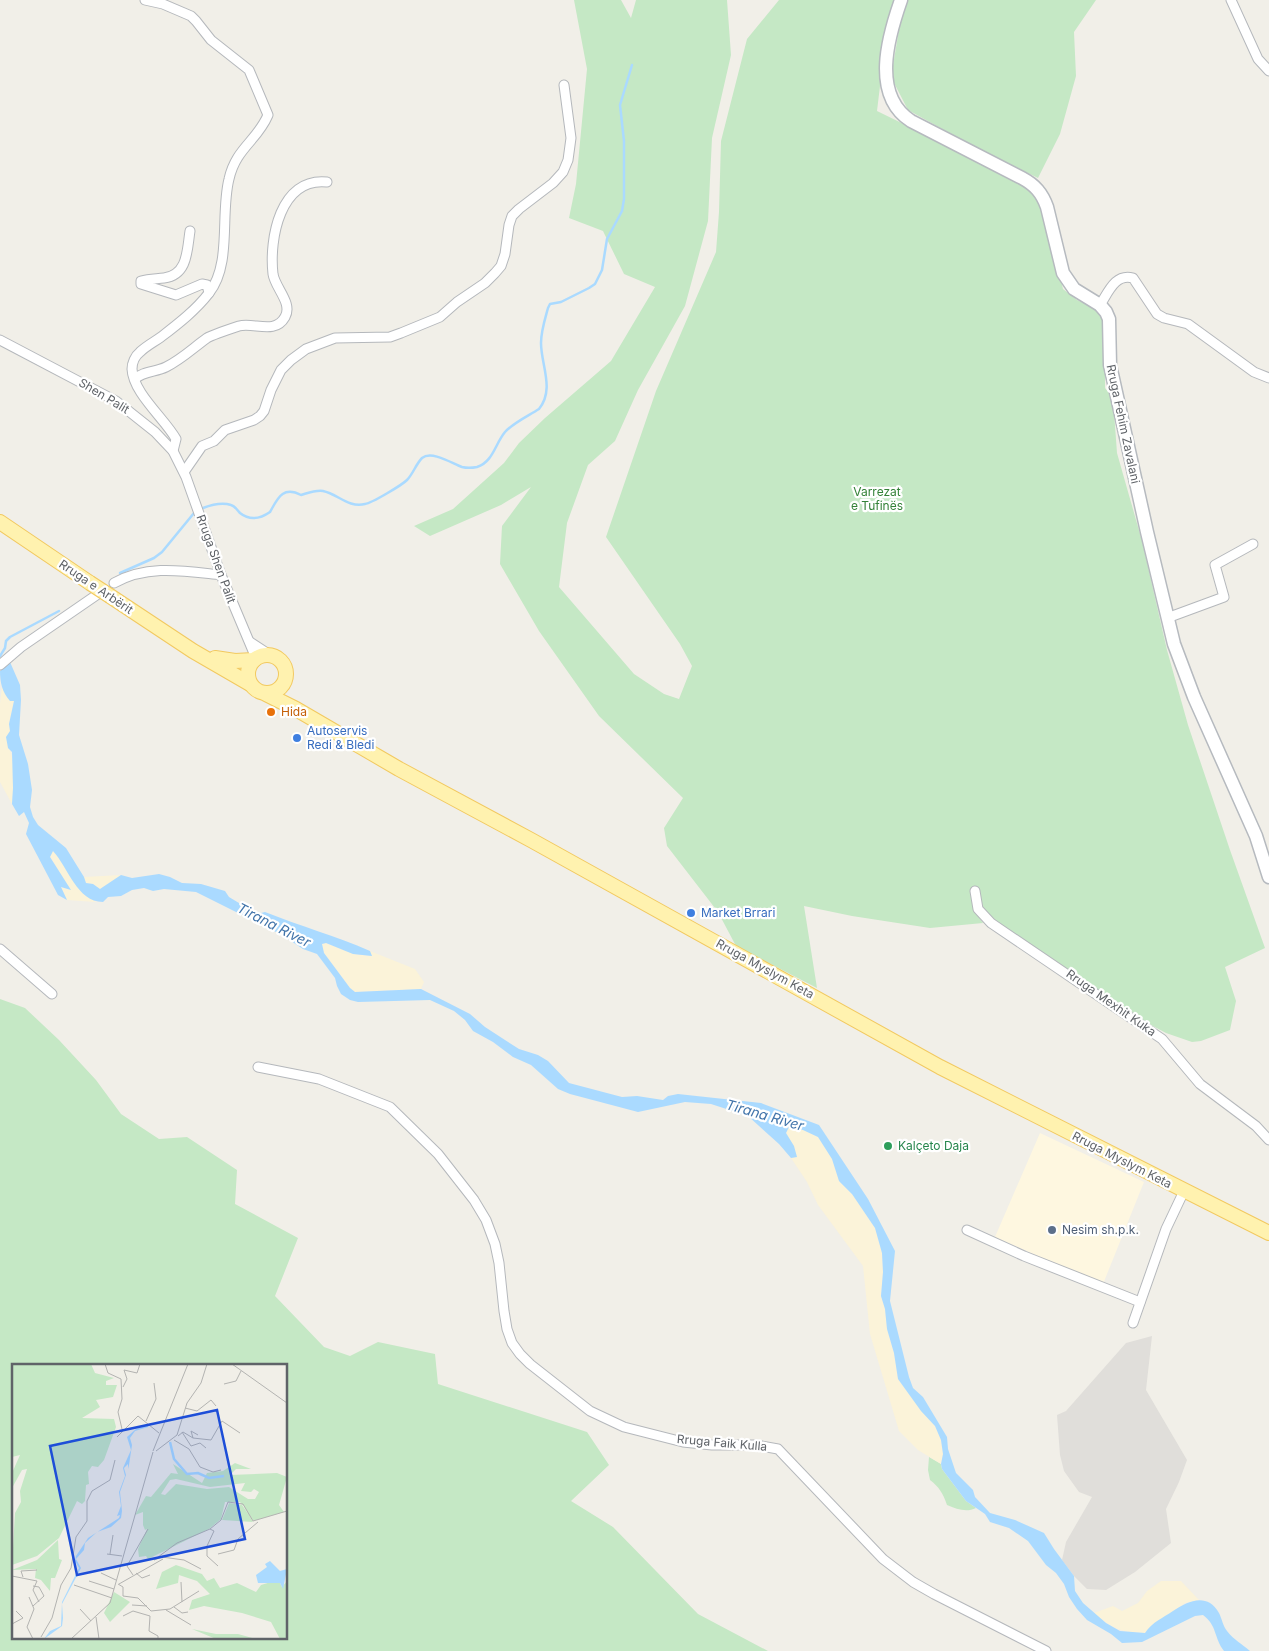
<svg xmlns="http://www.w3.org/2000/svg" width="1269" height="1651" viewBox="0 0 1269 1651" font-family="Inter,sans-serif">
<style>
.commercial{fill:#fef7e0}
.industrial{fill:#e0deda}
.green{fill:#c5e8c5;fill-rule:evenodd}
.sand{fill:#fbf3d9}
.water{fill:#aadaff}
.lines{fill:none;stroke-linecap:round;stroke-linejoin:round}
.stream{stroke:#aadaff;stroke-width:2.5}
.street-casing{stroke:#b5b8bc;stroke-width:11}
.secondary-casing{stroke:#b6babf;stroke-width:15}
.primary-casing{stroke:#f2c960;stroke-width:16}
.street{stroke:#fff;stroke-width:9}
.secondary{stroke:#fff;stroke-width:12}
.primary{stroke:#fff2af;stroke-width:14}
.primary-bridge-casing{stroke:#f2c960;stroke-width:16;stroke-linecap:butt}
.primary-bridge{stroke:#fff2af;stroke-width:14}
.food-dot{fill:#e8710a;stroke:#fff;stroke-width:2}
.shop-dot{fill:#3f7fe0;stroke:#fff;stroke-width:2}
.leisure-dot{fill:#2e9e5b;stroke:#fff;stroke-width:2}
.service-dot{fill:#5c6f8a;stroke:#fff;stroke-width:2}
.labels{text-anchor:middle;stroke-width:4.5;stroke-linejoin:round;paint-order:stroke}
.street-label{font-size:12px;fill:#5f6368;stroke:#fff}
.park-label{font-size:12px;fill:#348238;stroke:#fff}
.food-label{font-size:12px;fill:#c56008;stroke:#fff;text-anchor:start}
.shop-label{font-size:12px;fill:#366cbe;stroke:#fff;text-anchor:start}
.leisure-label{font-size:12px;fill:#27864d;stroke:#fff;text-anchor:start}
.service-label{font-size:12px;fill:#4e5e75;stroke:#fff;text-anchor:start}
.water-label{font-size:14px;font-style:italic;fill:#4174aa;stroke:#fff}
.inset-river{fill:none;stroke:#aadaff;stroke-width:2.5}
.inset-road{fill:none;stroke:#b3b3b1;stroke-width:1}
.view{fill:#1d4ed8;fill-opacity:0.15;stroke:#1d4ed8;stroke-width:2.5}
.inset-edge{fill:none;stroke:#5f6368;stroke-width:2.5}
</style>
<rect width="100%" height="100%" fill="#f1efe8"/>
<polygon class="commercial" points="1040,1133 1144,1182 1103,1284 995,1237"/>
<polygon class="industrial" points="1152,1336 1146,1390 1187,1460 1179,1482 1166,1509 1171,1543 1135,1572 1106,1590 1087,1589 1074,1576 1062,1560 1066,1542 1092,1497 1079,1492 1064,1471 1060,1455 1057,1415 1066,1411 1126,1343"/>
<g class="green">
<path d="M 574,0 L 621,0 L 631,18 L 636,0 L 727,0 L 731,55 L 712,138 L 708,221 L 685,306 L 638,390 L 615,441 L 588,465 L 567,523 L 559,587 L 634,674 L 664,694 L 679,699 L 692,666 L 680,644 L 606,537 L 656,391 L 716,252 L 719,212 L 721,141 L 747,39 L 779,0 L 897,0 L 883,61 L 877,111 L 1004,173 L 1028,186 L 1042,202 L 1063,289 L 1077,300 L 1096,309 L 1100,313 L 1105,323 L 1105,388 L 1113,398 L 1117,453 L 1142,541 L 1167,650 L 1188,725 L 1230,850 L 1265,948 L 1225,967 L 1236,1001 L 1230,1030 L 1201,1041 L 1192,1042 L 1166,1033 L 1151,1025 L 1002,925 C 992,918 984,912 980,900 L 974,910 L 983,923 L 930,928 L 852,916 L 804,906 L 817,988 L 736,946 L 718,912 L 667,846 L 664,828 L 683,798 L 599,716 L 539,631 L 500,564 L 502,526 L 531,487 L 501,505 L 430,536 L 414,526 L 453,509 L 504,463 L 519,443 L 545,418 L 611,361 L 655,287 L 624,274 L 603,231 L 569,218 L 576,184 L 587,69 Z"/>
<polygon points="908,0 1096,0 1074,32 1076,76 1060,134 1038,178 973,146 908,110 891,77 901,18"/>
<path d="M 0,999 L 25,1008 L 59,1040 L 96,1080 L 121,1114 L 159,1139 L 187,1137 L 237,1170 L 235,1204 L 298,1238 L 275,1296 L 324,1347 L 350,1356 L 378,1342 L 435,1354 L 438,1384 L 587,1432 L 609,1465 L 571,1501 L 613,1527 L 698,1614 L 768,1651 L 0,1651 ZM 14,1365 L 286,1365 L 286,1637 L 14,1637 Z"/>
<path d="M 929,1457 L 941,1464 L 942,1469 L 966,1501 L 976,1508 C 966,1513 957,1509 947,1505 C 943,1493 939,1487 930,1480 L 928,1470 Z"/>
</g>
<g class="sand">
<path d="M 2,686 L 6,696 L 14,701 L 9,724 L 10,731 L 8,748 C 17,758 13,790 12,804 L 0,782 L 0,704 Z"/>
<polygon points="53,851 90,898 96,902 67,900 61,887 70,890 50,856"/>
<polygon points="121,875 100,889 93,884 86,883 84,877"/>
<polygon points="326,943 353,954 372,956 370,951 415,969 424,982 421,989 355,992 350,988 324,953 322,944"/>
<polygon points="789,1127 803,1130 818,1137 832,1159 839,1181 852,1194 875,1228 882,1253 883,1272 881,1296 885,1309 887,1329 894,1353 898,1379 921,1410 935,1426 941,1440 943,1454 941,1464 918,1450 899,1431 870,1334 863,1266 818,1205 807,1182 791,1158 797,1157 786,1132"/>
<path d="M 1161,1581 L 1181,1581 L 1199,1600 L 1185,1603 L 1145,1633 C 1120,1632 1113,1629 1094,1613 L 1113,1606 L 1122,1611 L 1138,1603 L 1147,1591 Z"/>
</g>
<path class="water" d="M 10,662 L 20,685 L 21,700 L 19,735 L 28,764 L 32,790 L 30,807 L 33,817 L 38,825 L 66,848 L 84,877 L 86,883 L 93,884 L 100,889 L 121,875 L 132,878 L 159,874 L 170,877 L 182,883 L 201,884 L 225,891 L 229,897 L 249,909 L 261,913 L 265,912 C 300,926 336,936 370,951 L 372,956 L 353,954 L 326,943 L 322,944 L 324,953 L 350,988 L 355,992 L 421,989 L 470,1014 L 485,1027 L 519,1049 L 538,1055 L 548,1061 L 569,1083 L 622,1097 L 637,1096 L 663,1100 L 668,1096 L 678,1094 L 761,1103 L 819,1125 L 868,1199 L 895,1251 L 890,1301 L 909,1377 L 913,1388 L 923,1397 L 947,1437 L 948,1449 L 956,1473 L 973,1490 L 975,1497 L 990,1513 L 1015,1520 L 1044,1533 L 1054,1549 L 1074,1576 L 1075,1591 L 1083,1603 L 1106,1623 L 1120,1631 L 1145,1633 C 1152,1622 1163,1618 1173,1611 C 1188,1601 1207,1592 1219,1613 C 1222,1619 1223,1626 1227,1631 C 1235,1641 1241,1643 1250,1651 L 1224,1651 C 1214,1638 1217,1625 1203,1615 L 1195,1616 L 1142,1642 L 1122,1643 L 1111,1634 L 1087,1620 L 1077,1609 L 1069,1597 L 1064,1584 L 1056,1573 L 1046,1565 L 1028,1541 L 1009,1528 L 990,1522 L 985,1514 L 966,1501 L 942,1469 L 941,1464 L 943,1454 L 941,1440 L 935,1426 L 921,1411 L 898,1379 L 894,1353 L 887,1329 L 885,1309 L 881,1296 L 883,1272 L 882,1253 L 875,1228 L 852,1194 L 839,1181 L 832,1159 L 818,1137 L 803,1130 L 789,1127 L 786,1133 L 794,1146 L 797,1157 L 791,1158 L 779,1144 L 748,1116 L 711,1104 L 685,1102 L 638,1112 L 570,1094 L 558,1089 L 531,1065 L 513,1057 L 493,1042 L 473,1031 L 465,1020 L 454,1011 L 430,1000 L 358,1002 L 350,1000 L 341,994 L 337,986 L 335,978 L 317,954 L 303,949 L 282,935 L 196,892 L 164,889 L 153,891 L 144,888 L 132,890 L 121,896 L 108,897 L 103,902 C 77,902 68,867 53,851 L 50,857 L 71,890 L 61,887 L 67,900 L 58,895 L 26,834 L 29,823 L 24,812 L 19,816 L 12,804 L 13,788 L 12,752 L 8,748 L 6,737 L 10,731 L 9,724 L 14,701 L 10,701 C 2,692 0,682 0,671 Z"/>
<g class="lines">
<g class="stream">
<path d="M 203,508 C 211,505 221,502 231,505 C 235,506 237,510 240,513 C 250,521 260,519 270,512 C 277,500 282,485 301,495 C 308,493 315,490 323,491 C 338,494 348,508 365,504 C 372,503 402,485 407,480 C 413,474 416,464 422,458 C 432,450 453,464 462,467 C 466,468 472,468 477,467 C 493,462 495,444 505,432 C 513,423 528,416 539,409 C 555,389 541,365 541,343 C 541,331 545,319 548,308 L 550,304 L 561,302 L 589,288 L 595,284 L 602,270 L 607,239 L 622,211 L 624,199 L 624,141 L 620,105 L 632,65"/>
<polyline points="120,573 154,558 162,552 194,513"/>
<polyline points="0,656 5,648 6,641 10,637 59,611"/>
</g>
<defs>
<g id="street">
<path d="M 145,0 L 163,4 L 191,16 L 196,21 L 211,40 L 249,70 L 268,115 C 257,141 236,148 229,179 C 220,214 232,264 209,293 C 196,310 178,324 161,337 C 154,342 146,346 140,352 C 135,356 132,363 132,369 C 133,393 165,419 176,439 L 173,451"/>
<polyline points="1231,0 1258,59 1269,71"/>
<path d="M 190,231 C 187,250 188,275 164,278 C 156,279 149,279 141,281 L 141,284 L 176,295 L 202,284 L 207,285 L 209,293"/>
<path d="M 1100,305 C 1108,293 1115,273 1133,278 L 1157,314 L 1164,318 L 1188,324 L 1254,372 L 1269,378"/>
<polyline points="0,340 116,401 155,432 173,451 186,477 221,575 256,658"/>
<path d="M 135,379 C 143,371 156,372 166,367 C 182,359 193,348 207,338 C 212,335 233,328 239,326 C 254,322 275,335 285,317 C 293,303 275,288 273,274 C 269,239 280,177 327,182"/>
<polyline points="184,472 202,446 214,441 225,430 254,420 260,416 264,411 271,390 281,370 291,360 306,349 335,338 390,337 401,333 440,317 457,302 485,283 495,273 501,266 505,254 509,225 512,216 519,209 553,183 563,172 568,160 571,138 564,85"/>
<path d="M 114,583 C 148,564 184,571 221,575"/>
<polyline points="1167,618 1224,597 1215,565 1253,544"/>
<polyline points="250,642 270,655"/>
<polyline points="0,665 21,647 98,594"/>
<polyline points="975,891 978,909 991,923 1162,1039 1200,1084 1256,1126 1269,1140"/>
<polyline points="0,949 52,994"/>
<polyline points="258,1067 319,1079 390,1107 438,1154 474,1200 486,1220 495,1244 499,1263 504,1311 507,1329 512,1343 520,1354 530,1364 590,1411 624,1427 683,1442 712,1445 756,1445 778,1449 883,1559 913,1582 934,1594 1046,1651"/>
<polyline points="967,1230 1024,1256 1140,1302"/>
<polyline points="1133,1323 1166,1229 1184,1191"/>
</g>
<path id="secondary" d="M 901,0 C 888,37 871,95 911,121 L 1022,178 C 1035,185 1042,193 1047,207 L 1063,273 L 1074,289 L 1100,305 L 1106,312 L 1109,319 L 1110,365 L 1147,532 L 1174,644 L 1194,697 L 1256,836 L 1269,877"/>
<g id="primary">
<polyline points="0,522 90,583"/>
<polyline points="110,596 193,651 250,684"/>
<circle cx="267" cy="674" r="19"/>
<polyline points="215,658 235,661 254,660"/>
<polyline points="266,694 296,709 399,769 531,840 940,1067 1269,1233"/>
</g>
</defs>
<use href="#street" class="street-casing"/>
<use href="#secondary" class="secondary-casing"/>
<use href="#primary" class="primary-casing"/>
<use href="#street" class="street"/>
<use href="#secondary" class="secondary"/>
<use href="#primary" class="primary"/>
<defs>
<polyline id="primary-bridge" points="90,583 110,596"/>
</defs>
<use href="#primary-bridge" class="primary-bridge-casing"/>
<use href="#primary-bridge" class="primary-bridge"/>
</g>
<circle class="food-dot" cx="271" cy="712" r="5"/>
<g class="shop-dot">
<circle cx="297" cy="738" r="5"/>
<circle cx="691" cy="913" r="5"/>
</g>
<circle class="leisure-dot" cx="888" cy="1146" r="5"/>
<circle class="service-dot" cx="1052" cy="1230" r="5"/>
<g class="labels">
<g class="street-label">
<text transform="translate(104 396) rotate(31)" y="4">Shen Palit</text>
<text transform="translate(1123 424) rotate(78)" y="4">Rruga Fehim Zavalani</text>
<text transform="translate(216 559) rotate(70)" y="4">Rruga Shen Palit</text>
<text transform="translate(96 587) rotate(34)" y="4">Rruga e Arbërit</text>
<text transform="translate(765 969) rotate(29)" y="4">Rruga Myslym Keta</text>
<text transform="translate(1111 1003) rotate(35)" y="4">Rruga Mexhit Kuka</text>
<text transform="translate(1122 1160) rotate(27)" y="4">Rruga Myslym Keta</text>
<text transform="translate(722 1443) rotate(5)" y="4">Rruga Faik Kulla</text>
</g>
<g class="park-label">
<text x="877" y="496">Varrezat<tspan x="877" dy="14">e Tufinës</tspan></text>
</g>
<g class="food-label">
<text x="281" y="716">Hida</text>
</g>
<g class="shop-label">
<text x="307" y="735">Autoservis<tspan x="307" dy="14">Redi &amp; Bledi</tspan></text>
<text x="701" y="917">Market Brrari</text>
</g>
<g class="leisure-label">
<text x="898" y="1150">Kalçeto Daja</text>
</g>
<g class="service-label">
<text x="1062" y="1234">Nesim sh.p.k.</text>
</g>
<g class="water-label">
<text transform="translate(274 925) rotate(27)" y="5">Tirana River</text>
<text transform="translate(765 1115) rotate(16)" y="5">Tirana River</text>
</g>
</g>
<g transform="translate(12 1364)">
<rect width="275" height="275" fill="#f1efe8"/>
<path d="M 0,0 L 79,0 L 83,9 L 102,14 L 94,17 L 94,21 L 105,21 L 101,33 L 84,36 L 88,43 L 70,54 L 102,55 L 104,63 L 92,96 L 86,103 L 80,102 L 76,108 L 77,120 L 74,121 L 73,137 L 70,140 L 65,137 L 47,174 L 25,192 L 0,201 L 3,149 L 9,138 L 8,127 L 15,105 L 10,106 L 0,124 L 0,109 L 8,91 L 0,93 ZM 223,99 L 239,105 L 224,105 L 218,111 L 265,109 L 275,113 L 267,141 L 272,148 L 241,157 L 228,138 L 213,138 L 209,155 L 197,165 L 136,195 L 134,192 L 127,193 L 126,185 L 135,165 L 133,166 L 131,161 L 131,148 L 123,151 L 134,132 L 139,133 L 159,109 L 166,110 L 161,100 L 190,119 L 195,109 L 211,107 ZM 164,115 L 198,123 L 233,119 L 229,127 L 239,128 L 242,125 L 247,128 L 243,135 L 236,135 L 217,123 L 195,125 L 164,120 L 153,131 L 149,130 L 158,116 ZM 217,139 L 231,141 L 241,158 L 210,156 ZM 46,176 L 47,195 L 50,196 L 43,214 L 39,214 L 38,227 L 29,216 L 23,214 L 24,205 L 0,206 L 25,196 ZM 164,201 L 190,210 L 195,217 L 202,214 L 208,224 L 225,219 L 244,228 L 249,221 L 259,218 L 268,219 L 270,223 L 275,217 L 275,275 L 268,275 L 259,258 L 230,249 L 192,242 L 177,246 L 180,236 L 198,230 L 185,217 L 167,211 L 166,219 L 144,225 L 150,208 ZM 102,228 L 118,238 L 98,258 L 92,249 ZM 180,265 L 204,270 L 226,270 L 244,275 L 204,275 Z" fill="#c5e8c5" fill-rule="evenodd"/>
<path d="M 137,61 L 136,63 L 123,67 L 118,74 L 120,81 L 117,101 L 116,105 L 116,100 L 112,104 L 114,111 L 108,128 L 110,147 L 109,154 L 99,163 L 85,168 L 73,179 L 72,186 L 64,195 L 69,204 L 50,240 L 51,254 L 50,262 L 32,275 L 38,267 L 49,262 L 50,238 L 67,204 L 63,197 L 64,192 L 76,174 L 107,154 L 108,151 L 105,152 L 109,142 L 107,128 L 113,112 L 111,104 L 119,86 L 115,73 L 124,65 ZM 258,197 L 268,207 L 275,205 L 271,225 L 268,219 L 246,219 L 244,211 L 255,203 L 253,200 Z" fill="#aadaff"/>
<path class="inset-river" d="M 158,78 L 162,95 L 175,110 L 186,109 L 197,114 L 212,112"/>
<path class="inset-road" d="M 93,0 L 96,9 L 109,15 L 110,35 L 106,48 L 110,65M 220,0 L 275,39M 212,20 L 224,17 L 229,7M 111,23 L 115,15 L 112,6 L 125,9 L 128,0M 173,44 L 185,47 L 199,36 L 204,42M 134,57 L 144,35 L 142,19M 170,68 L 179,82 L 188,79 L 194,84M 166,72 L 171,68 L 181,74 L 199,76 L 210,57 L 228,69M 105,73 L 126,52 L 147,69M 181,74 L 179,67 L 186,71M 162,76 L 177,85 L 188,103 L 201,108 L 209,106M 141,87 L 176,0M 144,87 L 165,71 L 175,39 L 189,19 L 195,0M 198,165 L 202,167 L 195,182 L 195,192 L 206,202M 95,190 L 110,192M 98,190 L 101,171M 206,190 L 222,186 L 226,175 L 246,158M 189,205 L 172,196 L 150,193 L 142,196 L 165,179 L 198,165 L 209,156 L 216,138 L 231,140 L 241,157 L 275,147M 89,209 L 104,216M 124,209 L 130,214 L 138,211M 121,211 L 115,202 L 136,165M 0,212 L 25,217 L 21,226 L 27,238M 11,213 L 9,207 L 25,206M 77,217 L 102,225M 169,218 L 170,238M 106,220 L 111,223 L 111,232 L 126,234 L 139,247 L 158,245 L 187,227M 107,220 L 151,195M 62,221 L 100,234M 17,233 L 22,245 L 15,263 L 21,275M 120,241 L 135,242M 21,242 L 32,232 L 27,223 L 21,222M 162,243 L 170,249 L 176,248M 68,245 L 79,257M 154,246 L 179,261M 111,252 L 121,247 L 138,252 L 137,267 L 146,272 L 146,275M 84,253 L 87,275M 0,260 L 11,254 L 4,247M 29,273 L 40,254 L 49,221 L 59,204 L 64,173 L 75,157 L 75,137 L 80,127 L 98,116 L 103,96M 59,275 L 98,239 L 141,88"/>
<path class="view" d="M 205,46 L 233,175 L 65,211 L 38,82 Z"/>
<rect width="275" height="275" class="inset-edge"/>
</g>
</svg>
